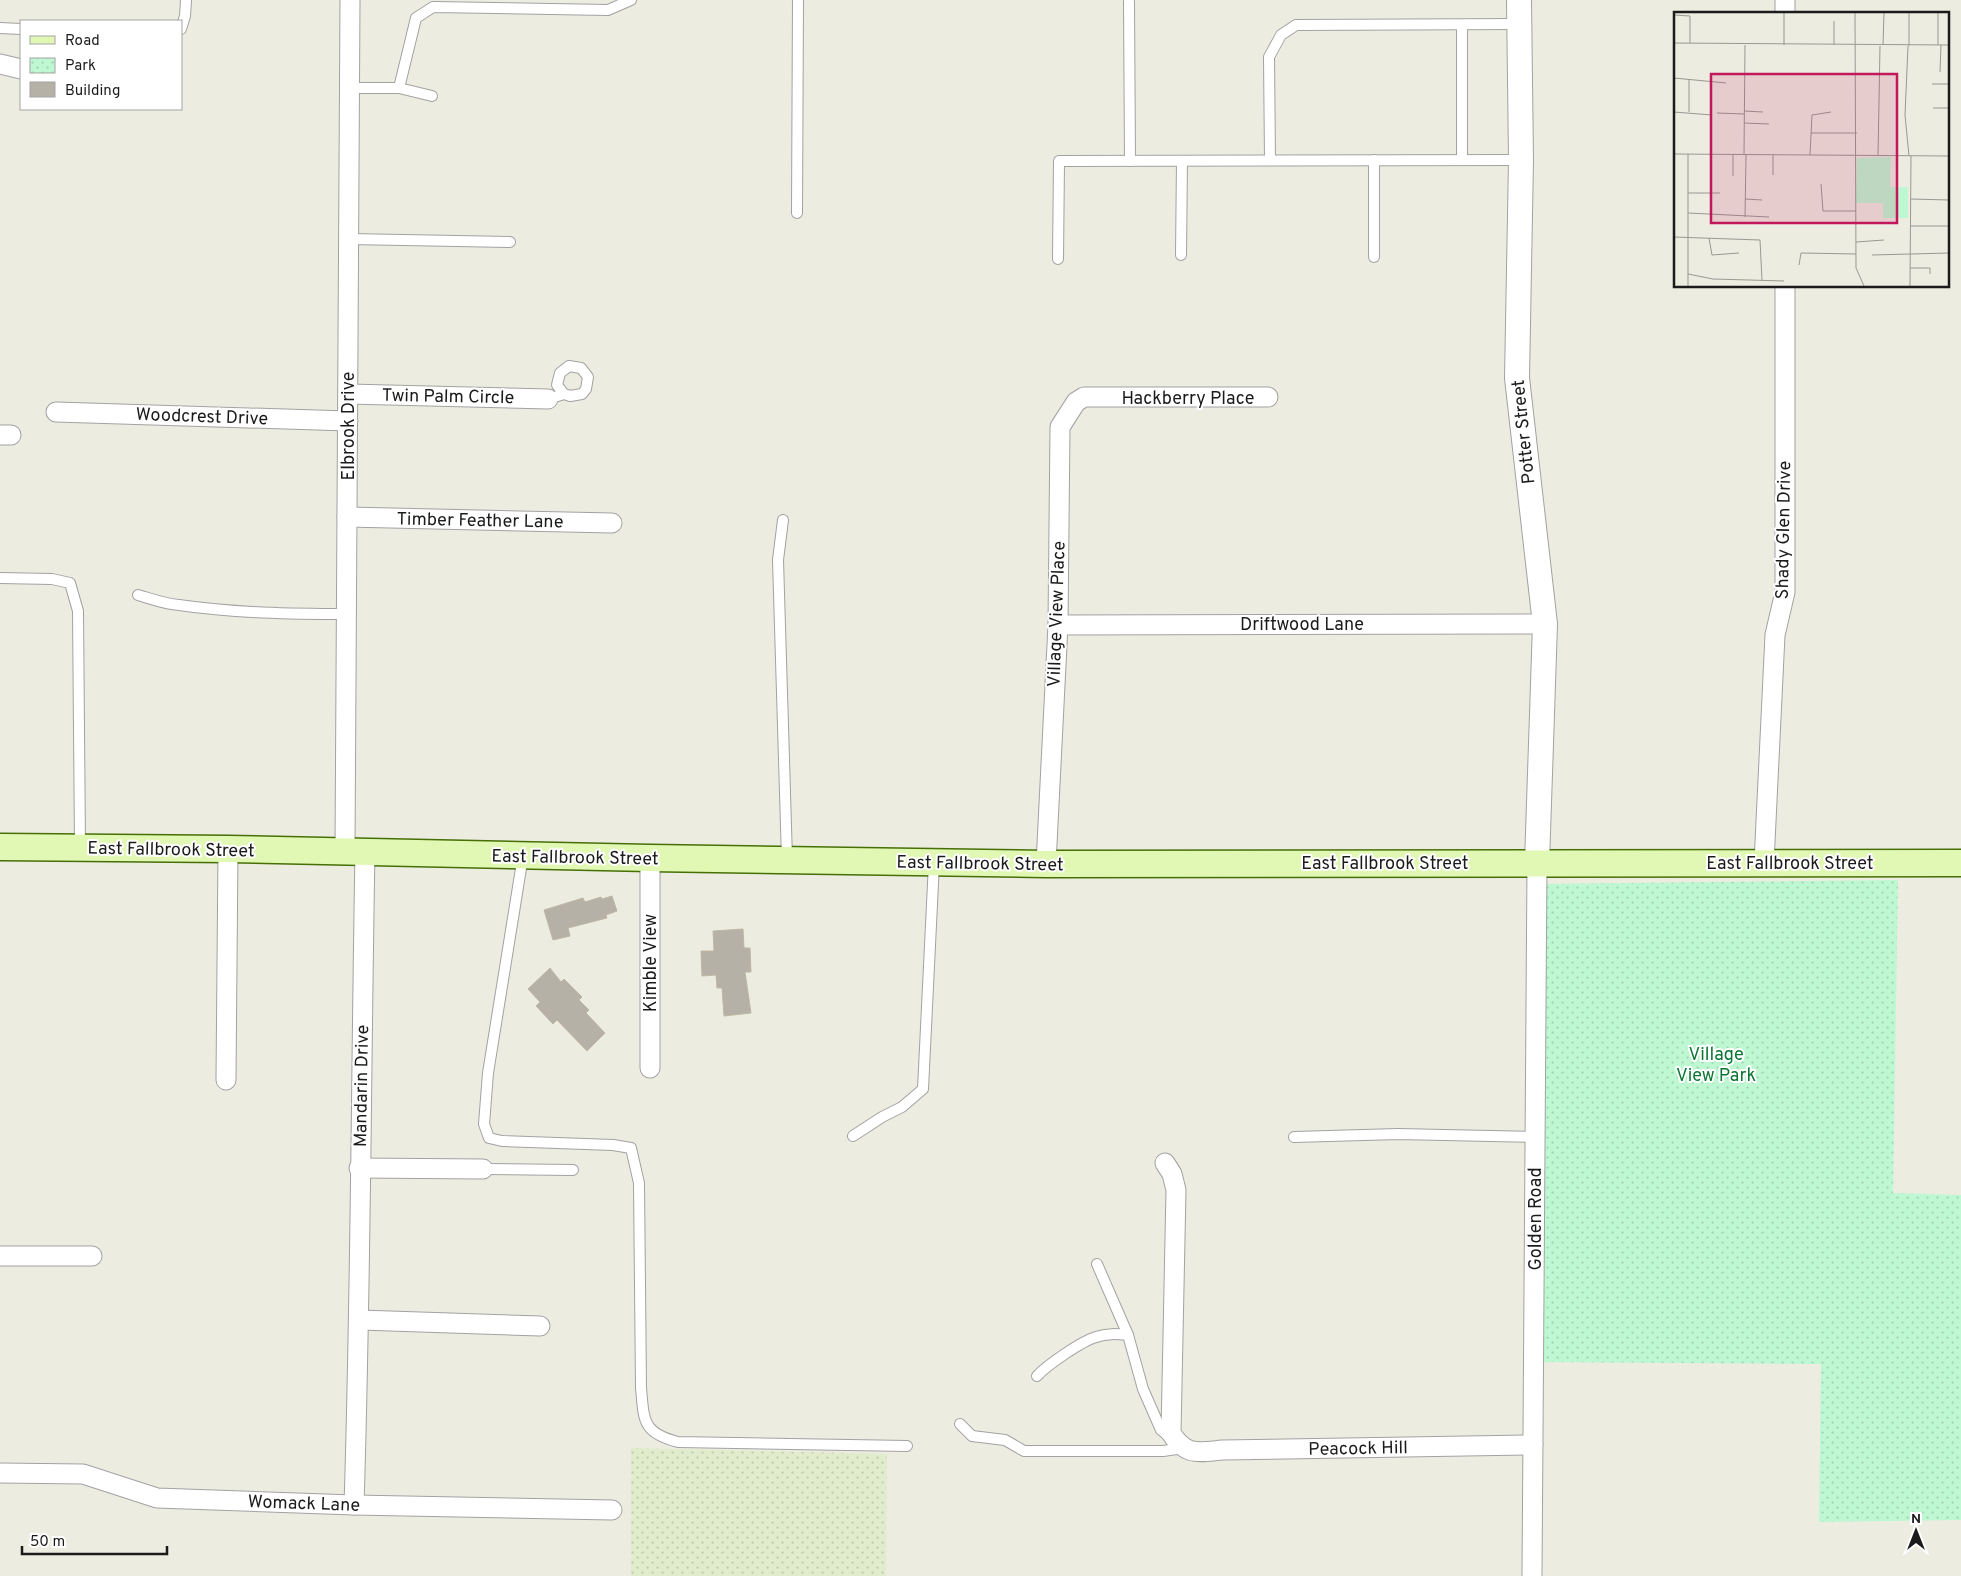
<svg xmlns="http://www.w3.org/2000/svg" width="1961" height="1576" viewBox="0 0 1961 1576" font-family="Overpass,sans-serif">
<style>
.farmland{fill:url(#farmland-dots)}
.park{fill:url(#park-dots)}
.building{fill:#b6b1a6;stroke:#beb7a4}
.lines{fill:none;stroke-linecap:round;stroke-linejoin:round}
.service-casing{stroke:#a2a2a2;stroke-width:12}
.minor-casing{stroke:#a2a2a2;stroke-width:21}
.tertiary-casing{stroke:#a2a2a2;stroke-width:26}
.secondary-casing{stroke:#466f06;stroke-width:29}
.service{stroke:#fff;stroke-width:10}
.minor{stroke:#fff;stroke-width:19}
.tertiary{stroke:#fff;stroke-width:24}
.secondary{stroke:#e1f8b4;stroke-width:26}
.labels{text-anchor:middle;stroke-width:4;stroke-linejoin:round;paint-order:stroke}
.street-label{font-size:18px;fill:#1b1b1b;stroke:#fff}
.park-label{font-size:18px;fill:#0c7633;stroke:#fff}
.inset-road{fill:none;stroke:#999892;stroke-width:1}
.view{fill:#c2185b;fill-opacity:0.15;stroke:#c2185b;stroke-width:2.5}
.inset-edge{fill:none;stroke:#1b1b1b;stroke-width:2.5}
</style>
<defs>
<pattern id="farmland-dots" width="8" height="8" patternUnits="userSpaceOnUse" patternTransform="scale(1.25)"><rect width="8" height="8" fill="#e1eccc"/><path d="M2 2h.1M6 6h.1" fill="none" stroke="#c0caaf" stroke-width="1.8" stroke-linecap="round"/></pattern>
<pattern id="park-dots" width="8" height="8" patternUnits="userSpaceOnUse" patternTransform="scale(1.25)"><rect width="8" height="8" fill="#bdf8d2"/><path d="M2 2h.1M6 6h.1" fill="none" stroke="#a2d4b4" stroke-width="1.8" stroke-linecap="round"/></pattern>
</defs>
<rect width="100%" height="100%" fill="#edece1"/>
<polygon class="farmland" points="631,1448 887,1454 886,1576 631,1576"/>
<polygon class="park" points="1898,880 1893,1193 1961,1195 1961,1520 1819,1522 1821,1364 1534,1362 1539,884"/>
<g class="building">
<polygon points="612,896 617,911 606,915 607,918 568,928 570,936 553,940 544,910 583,898 585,902 601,897 602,899"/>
<polygon points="743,929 744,948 750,948 751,972 745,972 751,1013 724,1016 722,988 717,988 716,975 702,976 701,951 714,951 713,931"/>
<polygon points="550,968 561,982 564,979 582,997 579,1000 589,1010 586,1013 605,1033 587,1051 557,1020 553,1024 536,1006 540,1002 528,989"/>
</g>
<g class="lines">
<defs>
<g id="service">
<polyline points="1129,2 1130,161"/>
<polyline points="1462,25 1462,160"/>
<polyline points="0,28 21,29"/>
<polyline points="181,29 185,16 186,0"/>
<polyline points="349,88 399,88 432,96"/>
<polyline points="399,88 416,18 433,7 608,10 631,0"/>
<polyline points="1270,160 1269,57 1281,35 1296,25 1519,24"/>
<polyline points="1374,160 1374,257"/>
<polyline points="797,213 798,0"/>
<polyline points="349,239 510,242"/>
<polyline points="1181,255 1182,161"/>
<polyline points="1058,259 1059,161 1521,160"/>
<polyline points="548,399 564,394 570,396 582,394 586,389 588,377 581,368 569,366 560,373 557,385 564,394"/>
<polyline points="783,520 778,560 787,859"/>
<polyline points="0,578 52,579 70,583 78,611 80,846"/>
<path d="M 138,595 C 152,599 165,604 179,605 C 234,613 291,614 347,614"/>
<path d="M 523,856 L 488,1073 L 484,1124 L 489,1138 L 502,1141 L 613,1145 L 631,1148 L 639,1183 L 641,1388 C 644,1420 642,1433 678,1442 L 907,1446"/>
<polyline points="853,1136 882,1117 902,1107 923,1089 934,863"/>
<polyline points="1294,1137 1398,1134 1535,1137"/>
<polyline points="483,1169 573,1170"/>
<polyline points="1097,1264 1128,1335"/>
<path d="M 1037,1376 C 1047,1365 1082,1341 1096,1337 C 1107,1333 1117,1334 1128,1335 L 1143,1389 L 1161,1430 L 1173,1440"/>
<polyline points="960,1424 972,1436 1005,1440 1024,1451 1163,1451 1183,1448"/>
</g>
<g id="minor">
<polyline points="1785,0 1785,14"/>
<polyline points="0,64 21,69"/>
<polyline points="348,394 548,399"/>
<polyline points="56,412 348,421"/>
<polyline points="0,435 11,435"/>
<polyline points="347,517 612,523"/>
<polyline points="1058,625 1545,624"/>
<polyline points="345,851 350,0"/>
<polyline points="1764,863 1775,635 1785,592 1785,286"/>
<polyline points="1046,864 1058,625 1060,427 1076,402 1084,397 1268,397"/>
<polyline points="650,1068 650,858"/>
<polyline points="226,1080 228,849"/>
<path d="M 1165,1163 L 1172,1174 L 1176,1190 L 1171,1433 C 1186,1457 1199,1452 1223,1450 L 1533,1445"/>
<polyline points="359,1168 483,1169"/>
<polyline points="0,1256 92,1256"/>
<polyline points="360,1320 540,1326"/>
<polyline points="0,1473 83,1474 157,1498 354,1505 612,1510"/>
<path d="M 354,1505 C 361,1287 361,1070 365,852"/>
<polyline points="1532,1576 1537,863"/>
</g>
<polyline id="tertiary" points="1519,0 1521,160 1517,378 1545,624 1537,863"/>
<polyline id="secondary" points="0,847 228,849 650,858 1046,864 1961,863"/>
</defs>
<use href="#service" class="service-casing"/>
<use href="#minor" class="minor-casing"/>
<use href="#tertiary" class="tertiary-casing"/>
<use href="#secondary" class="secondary-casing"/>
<use href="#service" class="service"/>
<use href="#minor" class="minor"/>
<use href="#tertiary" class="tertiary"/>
<use href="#secondary" class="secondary"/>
</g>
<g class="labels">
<g class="street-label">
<text transform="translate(448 396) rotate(1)" y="6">Twin Palm Circle</text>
<text x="1188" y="404">Hackberry Place</text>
<text transform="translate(202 416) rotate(2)" y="6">Woodcrest Drive</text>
<text transform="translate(348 426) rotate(-90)" y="6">Elbrook Drive</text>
<text transform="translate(1523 432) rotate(-96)" y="6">Potter Street</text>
<text transform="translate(480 520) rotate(1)" y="6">Timber Feather Lane</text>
<text transform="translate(1783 530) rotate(-89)" y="6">Shady Glen Drive</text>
<text transform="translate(1056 614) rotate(-88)" y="6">Village View Place</text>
<text x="1302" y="630">Driftwood Lane</text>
<text transform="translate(171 849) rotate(1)" y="6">East Fallbrook Street</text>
<text transform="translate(575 857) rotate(1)" y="6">East Fallbrook Street</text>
<text transform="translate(980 863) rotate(1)" y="6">East Fallbrook Street</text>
<text x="1385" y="869">East Fallbrook Street</text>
<text x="1790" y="869">East Fallbrook Street</text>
<text transform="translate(650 963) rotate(-90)" y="6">Kimble View</text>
<text transform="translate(361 1086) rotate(-89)" y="6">Mandarin Drive</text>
<text transform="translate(1535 1219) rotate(-90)" y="6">Golden Road</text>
<text transform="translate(1358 1448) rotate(-1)" y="6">Peacock Hill</text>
<text transform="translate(304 1503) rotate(2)" y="6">Womack Lane</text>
</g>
<g class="park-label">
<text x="1716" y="1060">Village<tspan x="1716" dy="21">View Park</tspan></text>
</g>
</g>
<g transform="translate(1674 12)">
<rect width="275" height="275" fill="#edece1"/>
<path d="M 217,145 L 216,175 L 234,175 L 234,206 L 209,206 L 209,191 L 182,191 L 183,146 Z" fill="#bdf8d2"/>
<path class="inset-road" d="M 181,1 L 182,256 L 190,274M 0,3 L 16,4 L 16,31M 0,31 L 275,33M 110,33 L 110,1M 160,33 L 160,9M 209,33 L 210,1M 264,33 L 264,1M 234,34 L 231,103 L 235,144M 235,34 L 235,1M 266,60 L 267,33M 0,66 L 52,71M 258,72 L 275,72M 259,96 L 275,96M 70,99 L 89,100M 0,100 L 38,103M 15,100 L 15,67M 43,101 L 70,102M 70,111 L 95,112M 137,121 L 183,121M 0,142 L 275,144M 70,142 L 71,33M 136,143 L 138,103 L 157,100M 204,144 L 206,34M 99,163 L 99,143M 59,164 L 59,143M 147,172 L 149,199 L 182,199M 14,181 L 46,181M 71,187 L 88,188M 237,187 L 275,188M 14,201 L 95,205M 71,205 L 72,143M 236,214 L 275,214M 0,225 L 86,228 L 88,268M 35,226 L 38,243 L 65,241M 182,230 L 210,228M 198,243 L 275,241M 125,253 L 127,241 L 182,242M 236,256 L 256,256 L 256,262M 14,262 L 39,267 L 110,269M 14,274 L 14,142M 236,274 L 237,144"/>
<path class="view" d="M 37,62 L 223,62 L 223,211 L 37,211 Z"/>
<rect width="275" height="275" class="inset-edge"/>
</g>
<rect x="20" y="20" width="162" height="90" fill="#ffffff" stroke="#a4a4a4"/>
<rect x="30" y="36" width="25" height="8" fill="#e1f8b4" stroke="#a4a4a4"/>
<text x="65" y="45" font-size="15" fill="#1b1b1b">Road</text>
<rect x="30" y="58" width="25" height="15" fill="url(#park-dots)" stroke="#a4a4a4"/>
<text x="65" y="70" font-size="15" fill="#1b1b1b">Park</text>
<rect x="30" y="82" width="25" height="15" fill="#b6b1a6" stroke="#a4a4a4"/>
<text x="65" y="95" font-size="15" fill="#1b1b1b">Building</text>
<g transform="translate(1916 1531)" stroke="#ffffff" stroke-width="4" paint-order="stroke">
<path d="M0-4L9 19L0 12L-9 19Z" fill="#1b1b1b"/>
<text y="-8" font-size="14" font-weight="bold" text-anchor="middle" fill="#1b1b1b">N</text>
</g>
<path d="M22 1546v8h145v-8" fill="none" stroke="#1b1b1b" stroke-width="2.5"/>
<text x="30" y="1546" font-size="15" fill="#1b1b1b" stroke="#ffffff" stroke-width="4" paint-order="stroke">50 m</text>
</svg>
